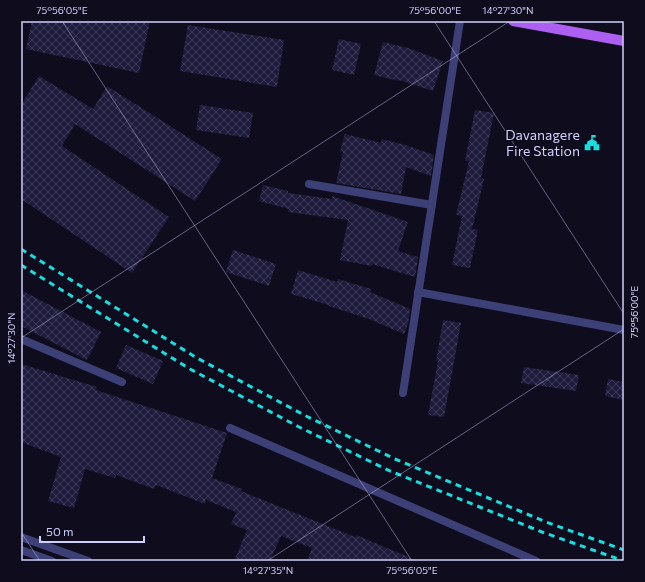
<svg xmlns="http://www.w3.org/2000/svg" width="645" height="582" viewBox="0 0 645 582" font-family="Commissioner,sans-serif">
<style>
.building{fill:url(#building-cross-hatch)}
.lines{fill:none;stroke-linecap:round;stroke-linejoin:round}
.minor{stroke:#3d4077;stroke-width:8}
.tertiary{stroke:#3d4077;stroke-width:8}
.primary{stroke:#ac5ff0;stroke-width:10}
.rail{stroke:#15dfdf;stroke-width:3;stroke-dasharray:6 5;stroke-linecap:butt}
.ticks{fill:none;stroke:#cfcefa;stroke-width:1;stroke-opacity:0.45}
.labels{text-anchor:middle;stroke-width:3;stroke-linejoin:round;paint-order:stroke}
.poi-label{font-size:14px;fill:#cfcefa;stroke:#0f0d1d;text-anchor:end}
.neatline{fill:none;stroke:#cfcefa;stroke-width:1.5}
.ticks-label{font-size:10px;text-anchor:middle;fill:#cfcefa}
</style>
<defs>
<pattern id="building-cross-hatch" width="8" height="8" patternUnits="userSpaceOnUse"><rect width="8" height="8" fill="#1f1b3c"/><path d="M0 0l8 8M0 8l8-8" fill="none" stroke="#3e3b59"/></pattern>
</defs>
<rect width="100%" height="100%" fill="#0f0d1d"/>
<g class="building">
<polygon points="32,21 150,21 139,73 26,49"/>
<polygon points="188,25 284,40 277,87 180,71"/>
<polygon points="339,39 361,44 354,75 332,70"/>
<polygon points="383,42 408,48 443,61 433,91 399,80 399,81 374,75"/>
<polygon points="39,76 93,109 107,86 222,159 195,201 75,124 62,146 169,217 132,273 21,199 21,105"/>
<polygon points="200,105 253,113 249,138 196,130"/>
<polygon points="475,110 494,113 481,178 484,179 472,229 478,230 470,268 452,265 462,216 456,215 469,161 465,161"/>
<polygon points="345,134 381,143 382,139 405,145 434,155 431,176 406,167 401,194 336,183 343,152 340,151"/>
<polygon points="263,185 288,191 288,193 332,199 332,196 408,222 398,251 418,257 415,277 372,264 372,266 340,260 348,220 288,212 289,209 259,201"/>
<polygon points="233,250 276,264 269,286 226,272"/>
<polygon points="298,270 337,282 338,279 371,289 370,292 410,309 408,324 404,334 369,319 329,306 329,305 291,294"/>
<polygon points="21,290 101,332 87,360 21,326"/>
<polygon points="443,320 461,323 444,417 428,415 438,361 436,361"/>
<polygon points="126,345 163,361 153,384 116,368"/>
<polygon points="21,364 97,387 96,390 227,433 212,478 242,489 241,491 258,498 355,537 356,535 418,561 307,561 312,548 281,536 270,561 234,561 247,530 231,524 236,512 206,500 205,504 156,485 154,489 116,475 115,478 85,469 74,508 48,501 61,457 21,442"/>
<polygon points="524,367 579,375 576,391 521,383"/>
<polygon points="608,379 624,382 624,400 605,396"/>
</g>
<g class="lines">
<g class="minor">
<polyline points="309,184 432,205"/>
<polyline points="418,292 624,330"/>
<polyline points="21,339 122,382"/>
<polyline points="403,393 460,21"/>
<polyline points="230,428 536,561"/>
</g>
<g class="tertiary">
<polyline points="21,537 88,561"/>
<polyline points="21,550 52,561"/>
</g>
<polyline class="primary" points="513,21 624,41"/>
<g class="rail">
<polyline points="21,249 197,358 306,416 395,459 546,522 624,550"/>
<polyline points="21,265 190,369 299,427 390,471 542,532 624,561"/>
</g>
</g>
<path class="ticks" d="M 62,21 L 412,561M 434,21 L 624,314M 21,338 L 510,21M 21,532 L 40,561M 267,561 L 624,329"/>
<defs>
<symbol id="civic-bare" viewBox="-9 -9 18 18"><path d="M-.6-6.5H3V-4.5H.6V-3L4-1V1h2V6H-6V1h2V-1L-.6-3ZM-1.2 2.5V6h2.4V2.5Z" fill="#15dfdf" stroke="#0f0d1d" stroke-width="2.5" paint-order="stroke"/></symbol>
</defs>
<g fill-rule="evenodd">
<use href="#civic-bare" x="581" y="132" width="22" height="22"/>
</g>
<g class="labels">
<g class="poi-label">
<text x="580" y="140">Davanagere<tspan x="580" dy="16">Fire Station</tspan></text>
</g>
</g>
<rect width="645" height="582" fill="none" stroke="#0f0d1d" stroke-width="44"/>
<path d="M40 536v6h104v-6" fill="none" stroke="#cfcefa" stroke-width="2"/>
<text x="46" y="536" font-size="12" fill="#cfcefa" stroke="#0f0d1d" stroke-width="3" paint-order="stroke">50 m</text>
<rect x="22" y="22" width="601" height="538" class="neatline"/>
<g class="ticks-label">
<text x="62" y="14">75°56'05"E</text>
<text x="435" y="14">75°56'00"E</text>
<text x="508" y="14">14°27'30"N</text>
<text transform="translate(634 312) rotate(-90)" y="4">75°56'00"E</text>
<text transform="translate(11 338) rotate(-90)" y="4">14°27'30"N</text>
<text x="268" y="574">14°27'35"N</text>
<text x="412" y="574">75°56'05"E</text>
</g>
</svg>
